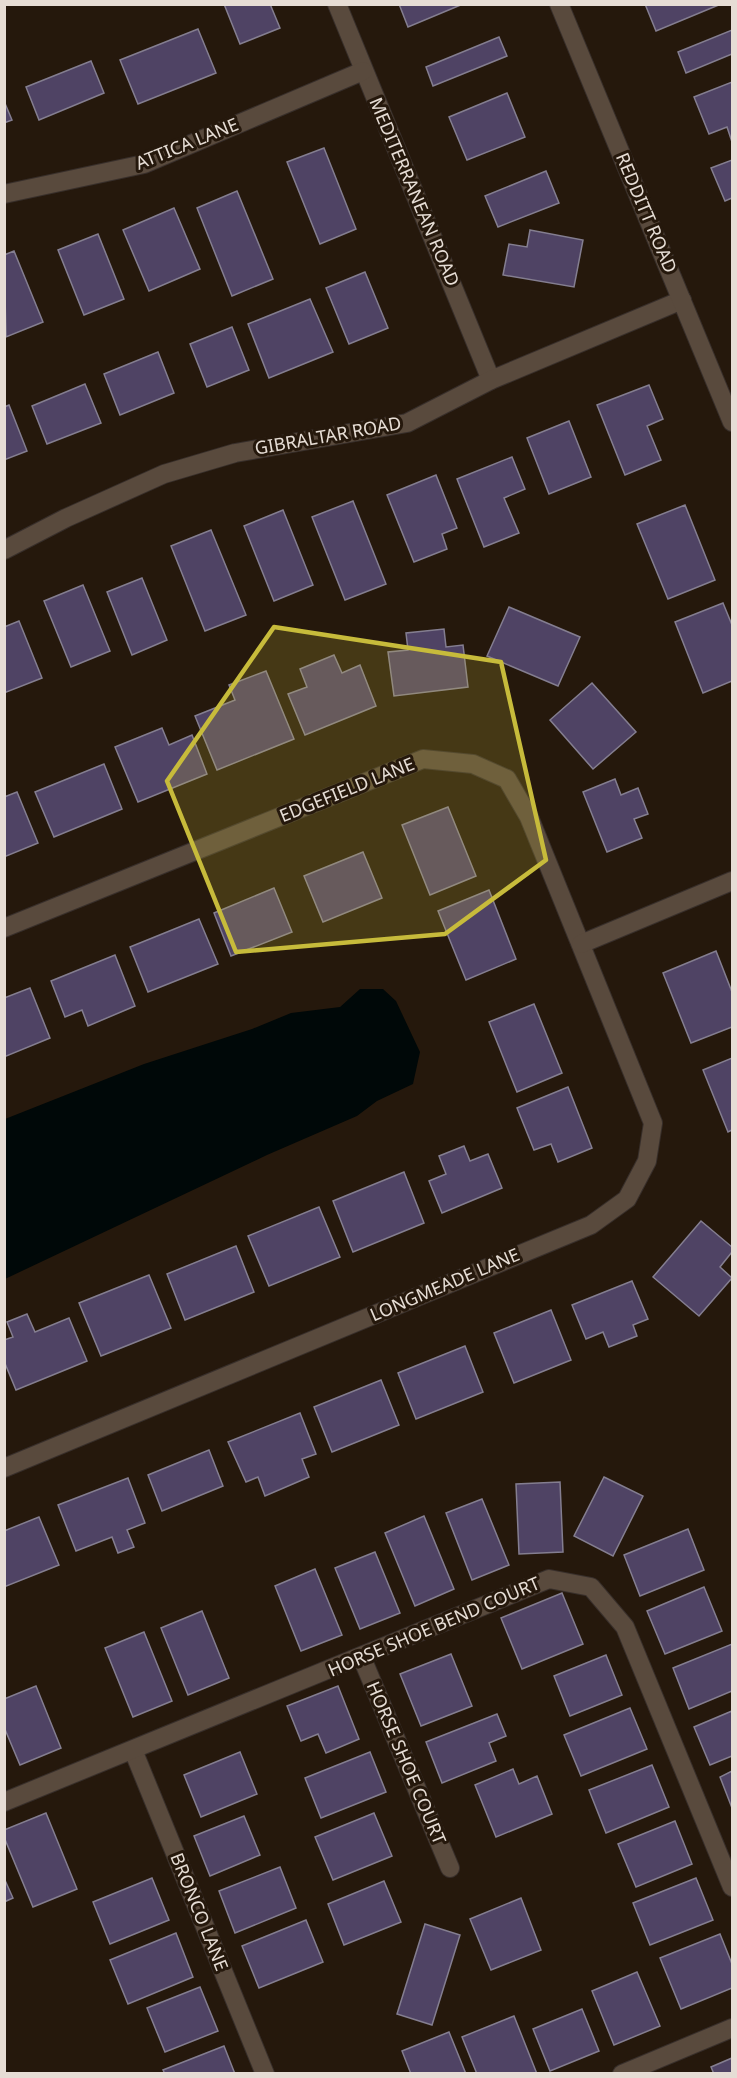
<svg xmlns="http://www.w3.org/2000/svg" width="737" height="2078" viewBox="0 0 737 2078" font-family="'Noto Sans',sans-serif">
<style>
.water{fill:#000808}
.building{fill:#4f4364;stroke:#847e90;stroke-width:1.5}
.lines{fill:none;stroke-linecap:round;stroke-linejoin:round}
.street-casing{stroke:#382f2b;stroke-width:20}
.secondary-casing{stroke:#382f2b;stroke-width:20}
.street{stroke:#594a3d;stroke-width:18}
.secondary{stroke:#594a3d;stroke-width:18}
.marked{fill:#c7bb3b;fill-opacity:0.2;stroke:#c7bb3b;stroke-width:4.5;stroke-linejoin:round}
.labels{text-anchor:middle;stroke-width:6;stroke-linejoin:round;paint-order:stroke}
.street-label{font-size:18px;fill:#e6ddd5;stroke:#25180c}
</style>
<rect width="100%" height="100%" fill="#25180c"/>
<polygon class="water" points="360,989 383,989 396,1001 420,1052 413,1084 377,1101 357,1116 267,1155 5,1279 5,1119 144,1064 252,1029 291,1013 340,1007"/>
<g class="building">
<polygon points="224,4 270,4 280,28 240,44"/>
<polygon points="399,4 463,4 408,27"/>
<polygon points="645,4 721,4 656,31"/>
<polygon points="198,29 216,73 138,104 120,60"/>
<polygon points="732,30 732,54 686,73 678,52"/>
<polygon points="499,37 507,56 433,86 426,67"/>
<polygon points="91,61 104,93 39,120 26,87"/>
<polygon points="732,82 732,142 727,127 709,134 694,97"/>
<polygon points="507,93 525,137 467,160 449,117"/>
<polygon points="4,101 12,120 4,123"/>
<polygon points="324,148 356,229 320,244 287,162"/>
<polygon points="732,160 732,198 725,201 711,168"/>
<polygon points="546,171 559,203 498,227 485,196"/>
<polygon points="237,191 273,279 232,296 197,208"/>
<polygon points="174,208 200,269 149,291 123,230"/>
<polygon points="530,230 583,240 574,287 503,275 509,244 527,247"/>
<polygon points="98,234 124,299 84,315 58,250"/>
<polygon points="14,251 43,322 6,337 4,255"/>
<polygon points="365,272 388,328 349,344 326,288"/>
<polygon points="310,299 333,352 269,378 248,324"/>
<polygon points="232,327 249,370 207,387 190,344"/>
<polygon points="158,352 174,393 120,415 104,374"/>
<polygon points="85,384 101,423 47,444 32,406"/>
<polygon points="649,385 663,419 647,426 661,460 625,475 597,405"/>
<polygon points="9,405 27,451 4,460 4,407"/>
<polygon points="569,421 591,477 549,494 527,438"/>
<polygon points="512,457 525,489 504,498 519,533 484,547 457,479"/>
<polygon points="436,475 457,528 442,534 447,549 414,562 387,495"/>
<polygon points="353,501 386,584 345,600 312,517"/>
<polygon points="685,505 715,580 668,599 637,524"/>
<polygon points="283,510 313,585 274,601 244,526"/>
<polygon points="211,530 246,615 205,631 171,546"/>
<polygon points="142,578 167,640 132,655 107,592"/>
<polygon points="83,585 110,651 71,667 44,601"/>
<polygon points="723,603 732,625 732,681 703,693 675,622"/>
<polygon points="509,607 580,637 558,686 487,656"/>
<polygon points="19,621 42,678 4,693 4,627"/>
<polygon points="444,629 446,647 463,645 468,687 394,696 388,652 408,650 406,633"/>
<polygon points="334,655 342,673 360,665 376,706 305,735 288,694 307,687 300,669"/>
<polygon points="266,671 294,739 217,770 195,716 235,700 229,685"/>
<polygon points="592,683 636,732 593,769 550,720"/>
<polygon points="162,728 169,745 192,735 207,774 138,802 115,747"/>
<polygon points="104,764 122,809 54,837 35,792"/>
<polygon points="615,779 621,795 638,788 648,814 634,819 642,838 607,852 583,792"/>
<polygon points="17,792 38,843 4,857 4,797"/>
<polygon points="448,807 476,876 430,895 402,825"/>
<polygon points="363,852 382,898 323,922 304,876"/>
<polygon points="274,888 292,932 231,956 214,913"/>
<polygon points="489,890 516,959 466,980 438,911"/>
<polygon points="199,919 218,964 148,992 130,947"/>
<polygon points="716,951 732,992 732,1027 691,1043 663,973"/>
<polygon points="115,955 135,1006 88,1026 82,1010 65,1017 51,981"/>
<polygon points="30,988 50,1038 4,1057 4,998"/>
<polygon points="534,1004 562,1073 517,1092 489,1022"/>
<polygon points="732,1058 732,1130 728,1132 703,1070"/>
<polygon points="568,1087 592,1148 558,1162 551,1144 534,1150 517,1108"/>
<polygon points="464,1146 470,1161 488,1154 502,1188 442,1213 429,1181 446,1174 439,1156"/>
<polygon points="404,1172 424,1223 353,1252 333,1201"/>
<polygon points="319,1207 340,1257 269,1286 248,1236"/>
<polygon points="701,1221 732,1247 732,1252 720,1267 732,1278 699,1316 653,1277"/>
<polygon points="236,1246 254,1292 185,1320 167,1274"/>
<polygon points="149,1275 171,1328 101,1356 79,1303"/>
<polygon points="632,1281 648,1319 633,1325 637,1336 609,1347 603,1332 586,1339 572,1305"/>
<polygon points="551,1310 571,1360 514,1383 494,1333"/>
<polygon points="27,1314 35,1332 69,1318 87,1361 16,1390 4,1361 4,1340 13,1337 7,1322"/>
<polygon points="465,1346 483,1392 416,1419 398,1373"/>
<polygon points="381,1380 399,1425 332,1452 314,1407"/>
<polygon points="300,1413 316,1454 302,1459 309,1477 265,1496 258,1477 246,1482 228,1442"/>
<polygon points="209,1450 223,1486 162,1511 148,1475"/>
<polygon points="604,1477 643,1496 613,1556 574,1536"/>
<polygon points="128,1478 145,1523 127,1530 134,1547 118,1553 112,1537 76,1551 58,1505"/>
<polygon points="560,1482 563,1552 519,1554 516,1484"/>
<polygon points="482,1499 509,1565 472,1580 446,1513"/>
<polygon points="424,1516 454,1589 415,1606 385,1533"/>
<polygon points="39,1517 59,1565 4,1587 4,1531"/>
<polygon points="688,1529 704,1570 640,1596 624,1555"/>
<polygon points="375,1552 400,1613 360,1629 335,1568"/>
<polygon points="315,1569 342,1635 301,1651 275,1586"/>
<polygon points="704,1587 722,1631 665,1654 647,1611"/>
<polygon points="562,1593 583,1644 522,1669 501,1618"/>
<polygon points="202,1611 229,1678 188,1695 161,1628"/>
<polygon points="144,1632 172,1701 133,1717 105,1648"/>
<polygon points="732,1644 732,1691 689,1709 673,1668"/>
<polygon points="451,1654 472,1706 421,1726 400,1674"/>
<polygon points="606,1655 622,1695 570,1716 554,1676"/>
<polygon points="36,1686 61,1748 20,1765 4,1727 4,1699"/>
<polygon points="338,1686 359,1739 326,1753 318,1734 301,1741 287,1706"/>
<polygon points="630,1708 647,1749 581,1776 564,1735"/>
<polygon points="732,1711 732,1756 710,1765 694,1727"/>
<polygon points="497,1714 506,1736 489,1743 496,1761 442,1783 426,1742"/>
<polygon points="240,1752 257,1794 201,1817 184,1775"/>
<polygon points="370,1752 386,1792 321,1818 305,1778"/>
<polygon points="652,1765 669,1807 606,1833 589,1790"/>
<polygon points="513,1769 519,1784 537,1776 552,1814 496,1837 475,1785"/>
<polygon points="732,1771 732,1808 720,1777"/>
<polygon points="46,1813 77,1889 33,1907 4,1837 4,1830"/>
<polygon points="374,1813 392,1856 333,1880 315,1837"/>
<polygon points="244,1816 260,1855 210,1876 194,1836"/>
<polygon points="675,1821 692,1864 636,1887 618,1844"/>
<polygon points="280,1867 296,1908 235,1933 219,1891"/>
<polygon points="4,1878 13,1898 4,1902"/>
<polygon points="152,1878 169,1920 110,1944 93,1902"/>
<polygon points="696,1878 713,1920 650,1945 633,1903"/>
<polygon points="384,1881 401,1922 344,1945 328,1904"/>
<polygon points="521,1898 541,1950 491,1970 470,1919"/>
<polygon points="306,1920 323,1962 259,1988 242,1946"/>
<polygon points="425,1924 460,1935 432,2025 397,2014"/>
<polygon points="176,1933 193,1977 128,2004 110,1960"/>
<polygon points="720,1934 732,1964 732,1988 681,2009 660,1958"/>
<polygon points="637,1972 660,2026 614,2045 592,1991"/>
<polygon points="200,1987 218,2031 165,2052 147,2008"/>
<polygon points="582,2009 599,2051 550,2071 533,2029"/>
<polygon points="514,2016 537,2074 477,2074 462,2037"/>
<polygon points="449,2032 466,2074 411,2074 402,2051"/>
<polygon points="224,2046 235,2074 165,2074 163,2070"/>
<polygon points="732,2058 732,2074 714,2074 711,2067"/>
</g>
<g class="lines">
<defs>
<g id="street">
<polyline points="337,4 491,380"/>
<polyline points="4,194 144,164 363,71"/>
<polyline points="4,550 66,518 164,474 235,453 407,423 491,380 682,300"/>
<polyline points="4,928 423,759 473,764 507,779 529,817 653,1123 647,1161 627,1199 591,1225 4,1468"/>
<polyline points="581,944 732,881"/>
<polyline points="362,1658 450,1868"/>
<polyline points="133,1750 265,2074"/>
<polyline points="4,1802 549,1579 591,1587 625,1627 732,1887"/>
<polyline points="622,2074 732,2028"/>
</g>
<polyline id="secondary" points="559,4 732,422"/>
</defs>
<use href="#street" class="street-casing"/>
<use href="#secondary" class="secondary-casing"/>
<use href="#street" class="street"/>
<use href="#secondary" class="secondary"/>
</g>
<path class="marked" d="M 274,627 L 501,662 L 546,860 L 445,934 L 236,952 L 167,781 Z"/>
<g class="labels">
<g class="street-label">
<text transform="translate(187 144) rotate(-22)" y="6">ATTICA LANE</text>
<text transform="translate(414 192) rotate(67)" y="6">MEDITERRANEAN ROAD</text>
<text transform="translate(646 213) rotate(67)" y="6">REDDITT ROAD</text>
<text transform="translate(328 436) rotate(-10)" y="6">GIBRALTAR ROAD</text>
<text transform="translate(347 790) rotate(-22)" y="6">EDGEFIELD LANE</text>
<text transform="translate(445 1285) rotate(-23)" y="6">LONGMEADE LANE</text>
<text transform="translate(434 1627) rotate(-23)" y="6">HORSE SHOE BEND COURT</text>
<text transform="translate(406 1763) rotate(67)" y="6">HORSE SHOE COURT</text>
<text transform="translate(199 1912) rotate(68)" y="6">BRONCO LANE</text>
</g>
</g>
<rect width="737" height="2078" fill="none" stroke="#e6ddd5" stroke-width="12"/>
</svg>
